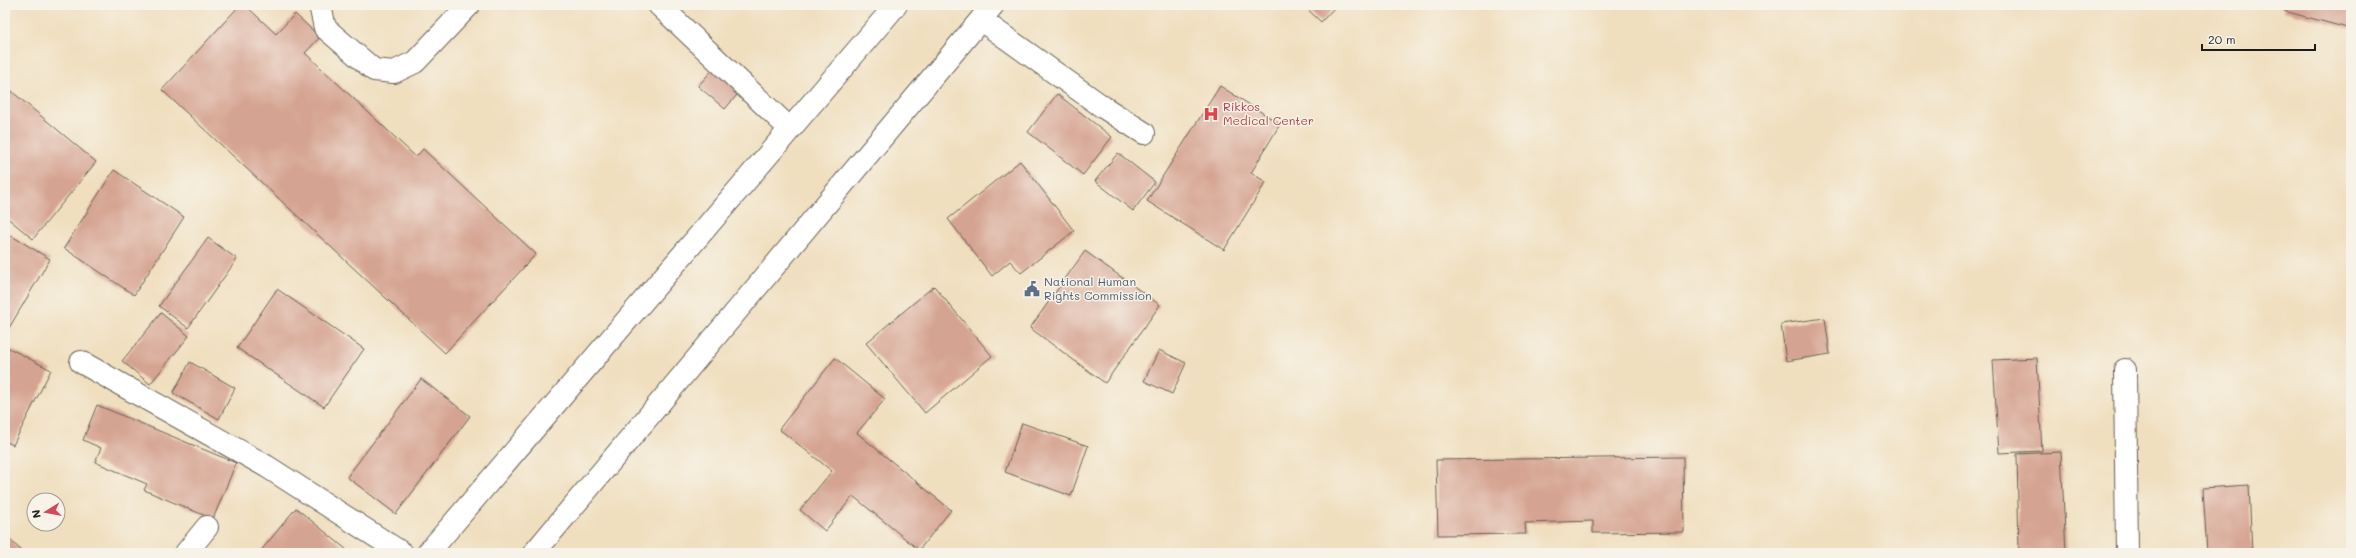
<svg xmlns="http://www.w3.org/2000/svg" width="2356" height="558" viewBox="0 0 2356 558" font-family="Mali,sans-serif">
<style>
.building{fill:#d5a391}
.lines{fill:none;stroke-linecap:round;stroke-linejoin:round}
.minor-casing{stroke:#666055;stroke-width:24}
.major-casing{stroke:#666055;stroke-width:24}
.minor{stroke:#fff;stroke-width:22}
.major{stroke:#fff;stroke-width:22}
.labels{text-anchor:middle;stroke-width:3;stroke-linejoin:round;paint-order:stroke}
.health-label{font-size:12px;fill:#be3a42;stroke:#f7f3e8;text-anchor:start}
.service-label{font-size:12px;fill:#4e5e75;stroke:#f7f3e8;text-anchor:start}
</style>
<rect width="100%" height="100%" fill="#f7f3e8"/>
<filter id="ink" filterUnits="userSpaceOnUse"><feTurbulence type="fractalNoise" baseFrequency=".025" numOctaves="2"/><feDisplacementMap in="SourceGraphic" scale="8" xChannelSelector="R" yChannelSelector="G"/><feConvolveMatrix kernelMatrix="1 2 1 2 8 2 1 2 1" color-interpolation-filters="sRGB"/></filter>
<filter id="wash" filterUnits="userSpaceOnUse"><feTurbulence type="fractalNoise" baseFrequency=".012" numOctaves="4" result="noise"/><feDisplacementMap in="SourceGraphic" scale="16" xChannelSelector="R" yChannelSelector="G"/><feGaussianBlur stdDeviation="0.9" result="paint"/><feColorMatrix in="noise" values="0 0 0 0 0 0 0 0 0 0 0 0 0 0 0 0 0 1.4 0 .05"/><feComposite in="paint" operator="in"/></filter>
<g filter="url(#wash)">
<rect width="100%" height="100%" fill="#f0dfbf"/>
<g id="blocks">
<g class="building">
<polygon points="240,5 245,5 276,34 295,14 320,37 305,53 416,157 423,149 536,254 445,353 162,90"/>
<polygon points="1303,5 1337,5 1321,22"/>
<polygon points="2285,5 2351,5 2351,29 2284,11"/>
<polygon points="716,66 742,89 725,109 698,86"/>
<polygon points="1220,86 1280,124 1251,173 1266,182 1224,250 1147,201"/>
<polygon points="10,90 96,162 33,239 5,216 5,96"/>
<polygon points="1057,94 1112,137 1083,175 1028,132"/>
<polygon points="1118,153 1155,182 1133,211 1095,181"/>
<polygon points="1020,161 1074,231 1021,273 1010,261 992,276 948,219"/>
<polygon points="114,170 184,217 134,295 64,248"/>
<polygon points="5,232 50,259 6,333 5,332"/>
<polygon points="208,238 237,259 188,328 159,306"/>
<polygon points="1085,251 1160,305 1105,383 1030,328"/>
<polygon points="934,286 992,356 925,413 866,343"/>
<polygon points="277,289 364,349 324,407 237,348"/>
<polygon points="161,313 189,336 150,384 122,361"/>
<polygon points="1825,318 1830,354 1786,361 1781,324"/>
<polygon points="5,346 51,370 13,445 5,441"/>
<polygon points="1159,350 1186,363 1172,394 1144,381"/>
<polygon points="835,358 885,399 857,433 951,510 919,550 853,496 825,531 800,510 832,471 779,429"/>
<polygon points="2037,358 2042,451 1999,453 1993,360"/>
<polygon points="190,362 235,388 219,419 173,393"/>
<polygon points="421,379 470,416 396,514 347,477"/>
<polygon points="97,405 236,463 213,519 144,490 147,484 95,462 101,448 83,440"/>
<polygon points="1022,423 1088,446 1071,496 1005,472"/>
<polygon points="2061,452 2066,553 2019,553 2017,454"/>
<polygon points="1683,457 1684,532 1593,533 1593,521 1525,523 1526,534 1438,535 1436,460"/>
<polygon points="2249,485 2252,553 2207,553 2203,488"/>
<polygon points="296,508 347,550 345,553 259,553"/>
<polygon points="9,539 24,553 5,553 5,543"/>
</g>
</g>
</g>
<g filter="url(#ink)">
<use href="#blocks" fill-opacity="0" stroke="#666055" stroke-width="1"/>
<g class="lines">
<defs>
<g id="minor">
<polyline points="320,5 325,28 374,70 394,72 415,62 469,5"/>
<polyline points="659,5 790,129"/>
<polyline points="981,20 1103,107 1144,133"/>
<polyline points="81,362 266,466 402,553"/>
<polyline points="2125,370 2127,553"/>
<polyline points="186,553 207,527"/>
</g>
<g id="major">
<polyline points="428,553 896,5"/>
<polyline points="534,553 993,5"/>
</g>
</defs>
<use href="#minor" class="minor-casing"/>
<use href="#major" class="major-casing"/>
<use href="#minor" class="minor"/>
<use href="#major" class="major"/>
</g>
</g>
<defs>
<symbol id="hospital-bare" viewBox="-9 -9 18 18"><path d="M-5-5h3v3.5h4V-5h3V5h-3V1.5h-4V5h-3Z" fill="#e0444e" stroke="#f7f3e8" stroke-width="2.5" paint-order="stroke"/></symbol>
<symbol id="civic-bare" viewBox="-9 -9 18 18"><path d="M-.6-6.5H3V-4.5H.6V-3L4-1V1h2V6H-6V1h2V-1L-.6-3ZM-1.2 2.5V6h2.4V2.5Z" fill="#5c6f8a" stroke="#f7f3e8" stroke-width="2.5" paint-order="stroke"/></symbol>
</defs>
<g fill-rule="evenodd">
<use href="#hospital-bare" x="1200" y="103" width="22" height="22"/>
<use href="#civic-bare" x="1021" y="278" width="22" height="22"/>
</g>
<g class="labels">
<g class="health-label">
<text x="1223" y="111">Rikkos<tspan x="1223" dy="14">Medical Center</tspan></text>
</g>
<g class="service-label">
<text x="1044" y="286">National Human<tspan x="1044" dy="14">Rights Commission</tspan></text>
</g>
</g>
<rect width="2356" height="558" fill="none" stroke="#f7f3e8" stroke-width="20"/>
<g transform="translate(46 512) rotate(259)"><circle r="19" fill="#f7f3e8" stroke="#9f9d96"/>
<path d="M0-3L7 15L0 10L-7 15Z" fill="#d1495b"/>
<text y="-6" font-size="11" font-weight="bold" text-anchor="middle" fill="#1c1c1c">N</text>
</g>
<path d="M2202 44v6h113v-6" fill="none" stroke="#1c1c1c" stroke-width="2"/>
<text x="2208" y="44" font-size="12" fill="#1c1c1c" stroke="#f7f3e8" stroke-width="3" paint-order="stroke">20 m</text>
</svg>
